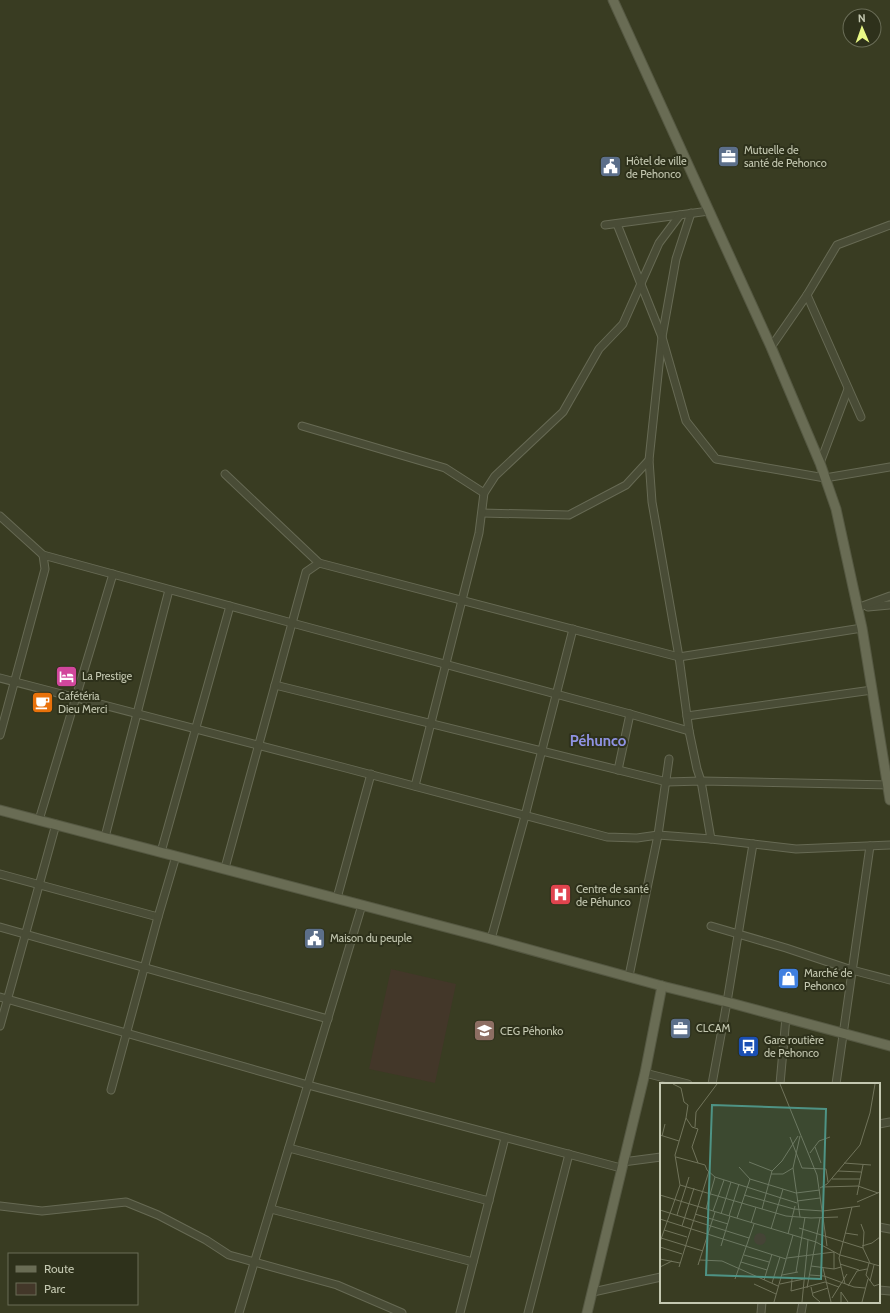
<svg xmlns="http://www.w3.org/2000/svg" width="890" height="1313" viewBox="0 0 890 1313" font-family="Cabin,sans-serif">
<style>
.green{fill:#433729}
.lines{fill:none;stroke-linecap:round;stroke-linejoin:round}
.minor-casing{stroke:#676a54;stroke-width:9}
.major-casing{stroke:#555842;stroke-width:11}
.minor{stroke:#494c36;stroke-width:7}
.major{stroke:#696c54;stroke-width:9}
.labels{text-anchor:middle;stroke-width:4;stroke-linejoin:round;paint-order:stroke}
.poi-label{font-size:11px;fill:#c4c8b1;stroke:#2e311b;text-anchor:start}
.district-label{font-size:15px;font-weight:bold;fill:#8f92e2;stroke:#2e311b}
.inset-road{fill:none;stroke:#71745b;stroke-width:1}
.view{fill:#4e9385;fill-opacity:0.15;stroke:#4e9385;stroke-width:2}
.inset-edge{fill:none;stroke:#c4c8b1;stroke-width:2}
</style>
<rect width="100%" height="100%" fill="#393c22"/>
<polygon class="green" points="391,969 456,984 435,1083 369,1069"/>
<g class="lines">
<defs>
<g id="minor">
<polyline points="691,213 676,259 662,337 649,460 652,502 679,657 689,731 697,769 701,781 711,839"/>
<polyline points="617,224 662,337 686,421 716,459 825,478 890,467"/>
<polyline points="605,225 709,211"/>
<polyline points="807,295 861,417"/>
<polyline points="771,347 807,295 837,245 890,225"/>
<polyline points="302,426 445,468 484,493"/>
<polyline points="820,463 848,389"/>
<polyline points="225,474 319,563 679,657 862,628"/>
<polyline points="482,513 569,515 626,485 649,460"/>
<polyline points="0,516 43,555 292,623 630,714 689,731"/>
<polyline points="868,607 890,605"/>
<polyline points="857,608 890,596"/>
<polyline points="0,678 342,767 607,837 637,838 658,835 711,839 796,849 890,845"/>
<polyline points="275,685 667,782 701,781 890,785"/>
<polyline points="687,716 872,690"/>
<polyline points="0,735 45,569 43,555"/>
<polyline points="618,770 630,714"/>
<polyline points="415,786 479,533 484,493 495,476 563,412 599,349 623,324 659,243 680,215"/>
<polyline points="39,820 113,574"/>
<polyline points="105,837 169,590"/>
<polyline points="161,852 230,606"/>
<polyline points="225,868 306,572 319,563"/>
<polyline points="0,874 158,917"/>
<polyline points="337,898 371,774"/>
<polyline points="711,926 786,948 852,970 890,980"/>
<polyline points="0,927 328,1019"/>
<polyline points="491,939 525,816 573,629"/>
<polyline points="629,976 658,835 669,759"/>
<polyline points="0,997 308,1085 621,1168"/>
<polyline points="0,1026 56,824"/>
<polyline points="645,1073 688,1084"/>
<polyline points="712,1084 727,1002 753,844"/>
<polyline points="780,1084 786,1017"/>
<polyline points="836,1084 870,846"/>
<polyline points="111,1090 158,917 176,856"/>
<polyline points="879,1124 890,1122"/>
<polyline points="289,1148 489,1201"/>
<polyline points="623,1162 661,1157"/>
<polyline points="0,1206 42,1211 126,1202 158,1215 206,1240 229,1255 337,1285 402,1313"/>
<polyline points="271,1209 473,1262"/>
<polyline points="879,1227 890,1229"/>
<polyline points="879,1290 890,1291"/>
<polyline points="593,1292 661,1277"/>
<polyline points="239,1313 362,905"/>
<polyline points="460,1313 505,1138"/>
<polyline points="528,1313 569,1154"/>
<polyline points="761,1313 762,1302"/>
<polyline points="801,1313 803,1302"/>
</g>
<g id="major">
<polyline points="613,0 771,347 820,463 836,509 862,628 890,800"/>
<polyline points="0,810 491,939 662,986 727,1002 890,1046"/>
<polyline points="587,1313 645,1073 662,986"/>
</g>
</defs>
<use href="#minor" class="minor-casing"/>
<use href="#major" class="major-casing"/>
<use href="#minor" class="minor"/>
<use href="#major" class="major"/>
</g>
<defs>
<symbol id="office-square" viewBox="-11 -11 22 22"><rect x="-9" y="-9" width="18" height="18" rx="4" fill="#5c6f8a" stroke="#2e311b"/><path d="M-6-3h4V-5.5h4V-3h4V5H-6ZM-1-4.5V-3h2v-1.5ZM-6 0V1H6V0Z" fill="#fff"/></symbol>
<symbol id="civic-square" viewBox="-11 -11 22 22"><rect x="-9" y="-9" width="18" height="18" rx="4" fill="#5c6f8a" stroke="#2e311b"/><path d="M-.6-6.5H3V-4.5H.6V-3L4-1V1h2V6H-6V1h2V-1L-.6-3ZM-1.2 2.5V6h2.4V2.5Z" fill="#fff"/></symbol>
<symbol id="hotel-square" viewBox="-11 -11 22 22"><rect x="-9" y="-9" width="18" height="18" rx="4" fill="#d1479c" stroke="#2e311b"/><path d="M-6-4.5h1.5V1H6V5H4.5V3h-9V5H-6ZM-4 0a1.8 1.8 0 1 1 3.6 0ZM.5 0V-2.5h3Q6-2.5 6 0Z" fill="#fff"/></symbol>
<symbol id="cafe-square" viewBox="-11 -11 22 22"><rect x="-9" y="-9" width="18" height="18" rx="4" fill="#e8710a" stroke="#2e311b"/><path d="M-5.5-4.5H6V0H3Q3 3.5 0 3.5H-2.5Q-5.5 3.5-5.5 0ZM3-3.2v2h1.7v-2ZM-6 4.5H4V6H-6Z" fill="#fff"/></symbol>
<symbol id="hospital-square" viewBox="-11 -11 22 22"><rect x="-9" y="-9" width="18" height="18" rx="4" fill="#e0444e" stroke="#2e311b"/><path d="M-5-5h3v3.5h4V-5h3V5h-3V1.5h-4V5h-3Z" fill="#fff"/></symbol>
<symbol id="shop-square" viewBox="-11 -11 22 22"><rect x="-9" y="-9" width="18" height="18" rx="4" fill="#3f7fe0" stroke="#2e311b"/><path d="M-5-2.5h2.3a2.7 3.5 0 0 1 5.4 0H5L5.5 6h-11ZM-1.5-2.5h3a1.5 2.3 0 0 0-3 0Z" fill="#fff"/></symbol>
<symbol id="school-square" viewBox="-11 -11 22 22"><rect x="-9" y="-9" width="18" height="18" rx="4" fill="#8d6e63" stroke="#2e311b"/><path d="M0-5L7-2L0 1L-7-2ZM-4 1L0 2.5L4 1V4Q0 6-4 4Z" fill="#fff"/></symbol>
<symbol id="bus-square" viewBox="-11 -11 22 22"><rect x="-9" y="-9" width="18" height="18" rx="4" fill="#1a4fb4" stroke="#2e311b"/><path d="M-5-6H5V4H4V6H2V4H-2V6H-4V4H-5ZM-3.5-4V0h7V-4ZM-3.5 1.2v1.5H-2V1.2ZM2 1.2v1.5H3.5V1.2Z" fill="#fff"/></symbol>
</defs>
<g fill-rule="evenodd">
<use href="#office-square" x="716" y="144" width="25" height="25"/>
<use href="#civic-square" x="598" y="154" width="25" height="25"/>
<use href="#hotel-square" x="54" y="664" width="25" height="25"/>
<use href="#cafe-square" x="30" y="690" width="25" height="25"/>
<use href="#hospital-square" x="548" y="882" width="25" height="25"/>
<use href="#civic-square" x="302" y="926" width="25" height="25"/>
<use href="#shop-square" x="776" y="966" width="25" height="25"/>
<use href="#office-square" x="668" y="1016" width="25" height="25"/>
<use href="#school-square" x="472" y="1018" width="25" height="25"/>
<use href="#bus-square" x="736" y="1034" width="25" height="25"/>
</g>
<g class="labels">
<g class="poi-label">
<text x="744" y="154">Mutuelle de<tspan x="744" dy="13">santé de Pehonco</tspan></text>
<text x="626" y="165">Hôtel de ville<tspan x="626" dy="13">de Pehonco</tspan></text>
<text x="82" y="680">La Prestige</text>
<text x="58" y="700">Cafétéria<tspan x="58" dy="13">Dieu Merci</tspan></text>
<text x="576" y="893">Centre de santé<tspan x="576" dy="13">de Péhunco</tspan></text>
<text x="330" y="942">Maison du peuple</text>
<text x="804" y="977">Marché de<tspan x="804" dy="13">Pehonco</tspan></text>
<text x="696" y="1032">CLCAM</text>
<text x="500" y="1035">CEG Péhonko</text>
<text x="764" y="1044">Gare routière<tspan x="764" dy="13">de Pehonco</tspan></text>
</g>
<g class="district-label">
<text x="598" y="746">Péhunco</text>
</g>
</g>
<g transform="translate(660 1083)">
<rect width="220" height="220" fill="#393c22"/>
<path d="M94 156a6 6 0 1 1 12 0a6 6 0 1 1-12 0Z" fill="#433729"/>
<path class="inset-road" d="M 13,1 L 21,5 L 24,19 L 28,22 L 26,35 L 32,44 L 38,46 L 32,64 L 38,80 L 45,82 L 47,87 L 55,94 L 137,120M 120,1 L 157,92 L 167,163M 35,44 L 36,29 L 57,1M 0,52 L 19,58M 2,53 L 5,41M 130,54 L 142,85 L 166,86M 155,64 L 161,80M 150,70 L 159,58 L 170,54M 16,74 L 38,80M 89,79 L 112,88M 184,80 L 211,82M 79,84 L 90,96 L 136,110 L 160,107M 166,86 L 168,99M 178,88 L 201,89M 111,91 L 123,91 L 133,85M 172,96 L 200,96M 20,102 L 126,133 L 151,135 L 178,134M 162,104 L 198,103 L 218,110M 160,105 L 167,101 L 200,62 L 210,30 L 215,1M 0,112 L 156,159 L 180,172 L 220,183M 84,112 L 134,126 L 163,128 L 200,123M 197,112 L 203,82M 137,118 L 160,115M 197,119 L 220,109M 46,126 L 55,94M 102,126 L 112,88 L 122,78 L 138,53M 0,127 L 89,155M 53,128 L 64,97M 35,131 L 68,141M 61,131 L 71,99M 17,132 L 29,94M 69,133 L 79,101M 140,134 L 133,85 L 140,53M 77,135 L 90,96M 0,136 L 126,176M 91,140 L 96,124M 201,141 L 204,149 L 203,165 L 210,180M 22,143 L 34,105M 139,145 L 203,165M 111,146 L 123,106M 4,147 L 27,154M 185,150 L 198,152M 128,151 L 135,123M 1,155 L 43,168M 0,159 L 20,102 L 15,72 L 26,35M 61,163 L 70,133M 202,163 L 212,160 L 220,154M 0,164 L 22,171M 174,169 L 174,186M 84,172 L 109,179M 127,175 L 174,169M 0,176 L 20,180M 40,177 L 62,178 L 118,203M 81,179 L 107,187M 209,180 L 206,192 L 214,203 L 220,201M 180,181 L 199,187M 38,182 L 55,129M 151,183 L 174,186 L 181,184M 0,184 L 12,178M 19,184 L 49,88M 163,185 L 171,219M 136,189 L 145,134M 122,192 L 138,189M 150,192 L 164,193 L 194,204 L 205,205M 75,196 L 94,141M 132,196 L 131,208 L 165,199 L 179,204M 104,197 L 112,171M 210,198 L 214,182M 112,200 L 120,174M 94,201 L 116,211M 120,201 L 144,196M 185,201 L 179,175 L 192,124M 188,203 L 197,188 L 207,186M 151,204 L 153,213 L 160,219M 147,205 L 160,135M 153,210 L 168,205M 172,215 L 187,191M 114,219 L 133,152M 142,219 L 148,157M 181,219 L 181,209 L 188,219M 202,219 L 208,196"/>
<path class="view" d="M 52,22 L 166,26 L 161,196 L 46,192 Z"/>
<rect width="220" height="220" class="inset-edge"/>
</g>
<rect x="8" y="1253" width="130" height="52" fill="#2e311b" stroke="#6a6d57"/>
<rect x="16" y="1266" width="20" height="6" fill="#696c54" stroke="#6a6d57"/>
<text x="44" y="1273" font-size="12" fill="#c4c8b1">Route</text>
<rect x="16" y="1283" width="20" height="12" fill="#433729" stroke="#6a6d57"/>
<text x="44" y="1293" font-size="12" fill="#c4c8b1">Parc</text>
<g transform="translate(862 28) rotate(358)"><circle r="19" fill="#2e311b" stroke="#6a6d57"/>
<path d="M0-3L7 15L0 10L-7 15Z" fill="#e9f985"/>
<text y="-6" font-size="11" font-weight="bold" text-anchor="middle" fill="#c4c8b1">N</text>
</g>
</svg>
